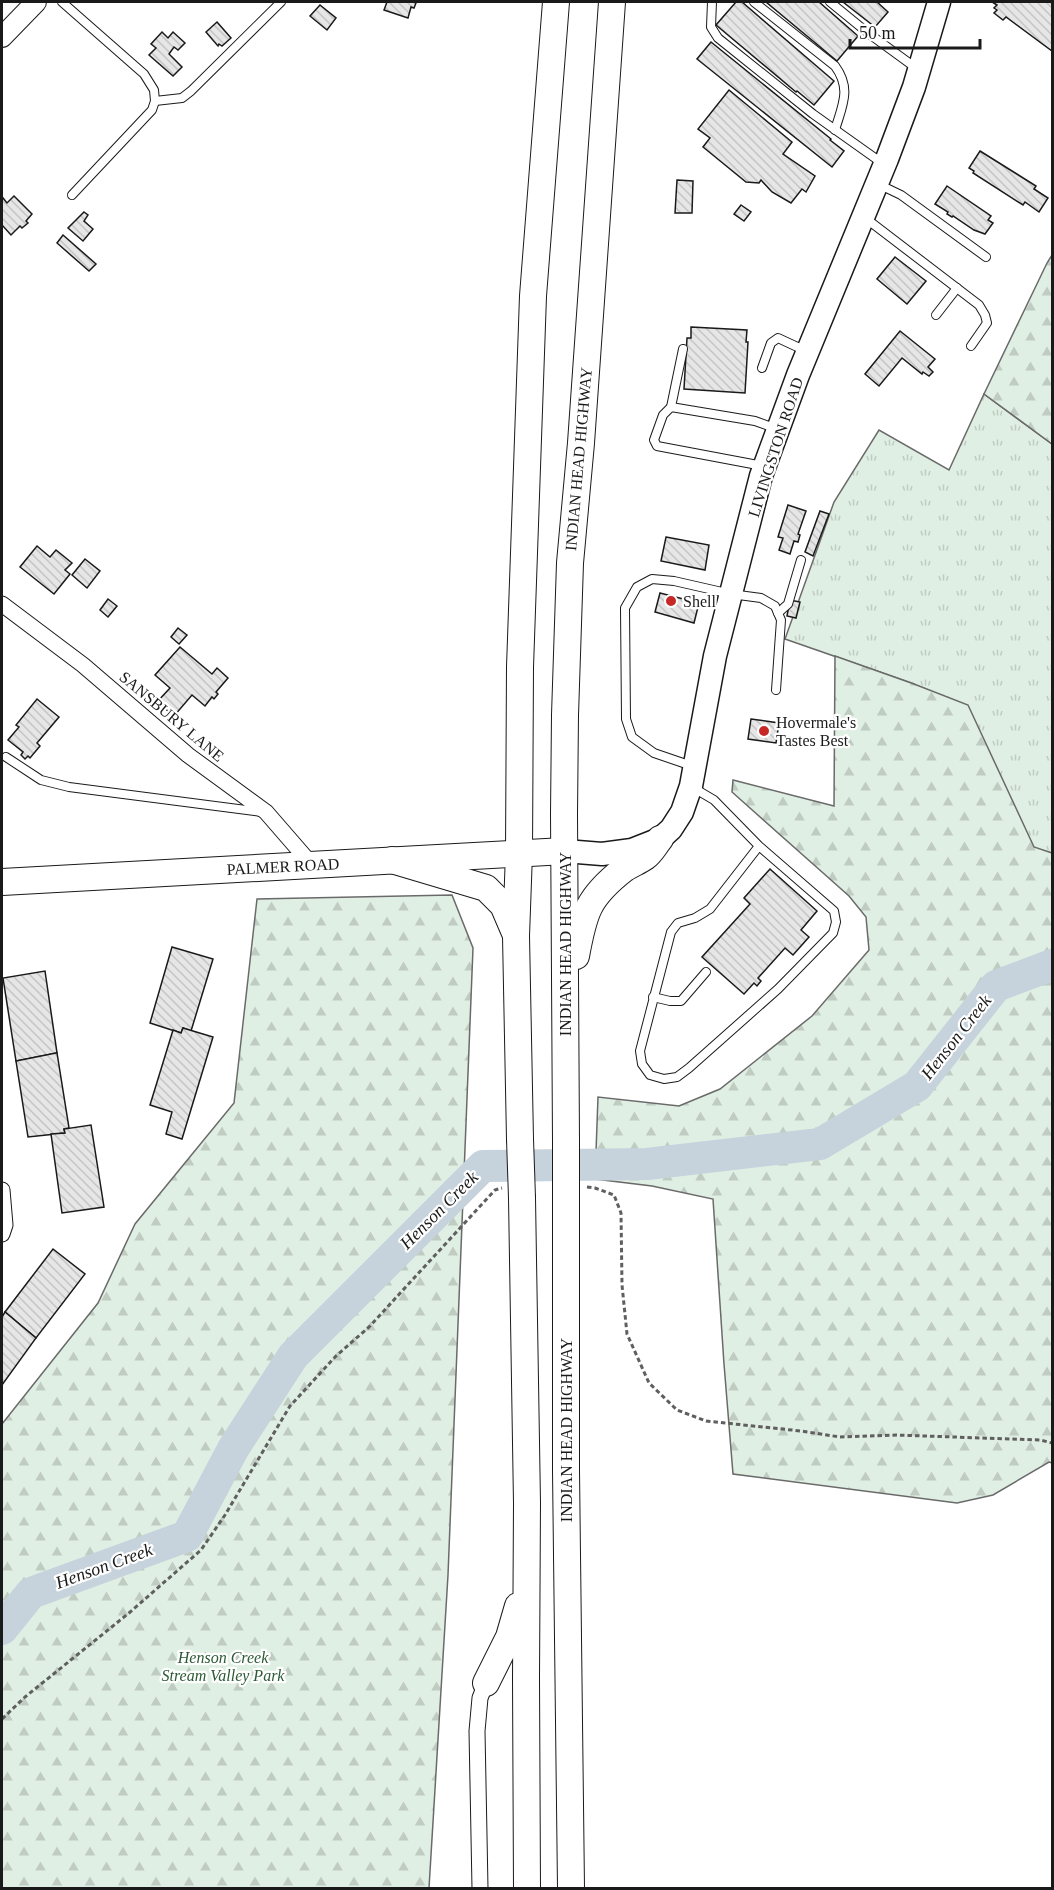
<svg xmlns="http://www.w3.org/2000/svg" width="1054" height="1890" viewBox="0 0 1054 1890" font-family="Georgia,serif">
<style>
.grass{fill:url(#grass-tufts);stroke:#6a6a6a;stroke-width:1.5}
.forest{fill:url(#forest-firs);stroke:#6a6a6a;stroke-width:1.5}
.lines{fill:none;stroke-linecap:round;stroke-linejoin:round}
.river{stroke:#c6d2dc;stroke-width:32}
.building{fill:url(#building-back-hatch);stroke:#1a1a1a;stroke-width:1.5}
.service-casing{stroke:#1a1a1a;stroke-width:10}
.minor-casing{stroke:#1a1a1a;stroke-width:17}
.tertiary-casing{stroke:#1a1a1a;stroke-width:22}
.secondary-casing{stroke:#1a1a1a;stroke-width:25}
.primary-casing{stroke:#1a1a1a;stroke-width:28}
.trunk-casing{stroke:#1a1a1a;stroke-width:28}
.path{stroke:#5f5f5f;stroke-width:3;stroke-dasharray:4.5 3;stroke-linecap:butt}
.service{stroke:#fff;stroke-width:8}
.minor{stroke:#fff;stroke-width:15}
.tertiary{stroke:#fff;stroke-width:20}
.secondary{stroke:#fff;stroke-width:22}
.primary{stroke:#fff;stroke-width:26}
.trunk{stroke:#fff;stroke-width:26}
.trunk-bridge-casing{stroke:#1a1a1a;stroke-width:28;stroke-linecap:butt}
.trunk-bridge{stroke:#fff;stroke-width:26}
.poi-dot{fill:#c62828;stroke:#fff;stroke-width:2}
.labels{text-anchor:middle;stroke-width:4.5;stroke-linejoin:round;paint-order:stroke}
.street-label{font-size:16px;fill:#1a1a1a;stroke:#fff}
.poi-label{font-size:16px;fill:#1a1a1a;stroke:#fff;text-anchor:start}
.park-label{font-size:16px;font-style:italic;fill:#2b5a34;stroke:#fff}
.water-label{font-size:18px;font-style:italic;fill:#1a1a1a;stroke:#fff}
</style>
<defs>
<pattern id="grass-tufts" width="24" height="20" patternUnits="userSpaceOnUse" patternTransform="scale(1.5)"><rect width="24" height="20" fill="#e0efe3"/><path d="M3 7l-1-3M5 7V3M7 7l1-3M15 17l-1-3M17 17v-4M19 17l1-3" fill="none" stroke="#c0ccc2"/></pattern>
<pattern id="forest-firs" width="22" height="20" patternUnits="userSpaceOnUse" patternTransform="scale(1.5)"><rect width="22" height="20" fill="#e0efe3"/><path d="M5 1l3.5 6h-7zM16 11l3.5 6h-7z" fill="#c0ccc2"/></pattern>
<pattern id="building-back-hatch" width="6" height="6" patternUnits="userSpaceOnUse" patternTransform="scale(1.5)"><rect width="6" height="6" fill="#e6e6e6"/><path d="M-1 5l2 2M0 0l6 6M5-1l2 2" fill="none" stroke="#c5c5c5"/></pattern>
</defs>
<rect width="100%" height="100%" fill="#fff"/>
<polygon class="grass" points="984,394 1052,444 1052,853 1034,848 1001,778 914,684 785,639 834,502 879,430 949,470"/>
<g class="forest">
<polygon points="1052,255 1052,444 984,394 1047,263"/>
<polygon points="835,656 914,684 968,705 1034,847 1052,853 1052,1463 1049,1462 993,1495 957,1503 733,1474 724,1364 713,1199 652,1186 595,1179 598,1097 679,1106 720,1089 812,1016 869,950 866,917 849,896 732,792 733,780 834,806"/>
<polygon points="452,895 473,948 448,1575 429,1888 2,1888 2,1424 98,1303 135,1224 234,1103 257,899"/>
</g>
<g class="lines">
<polyline class="river" points="2,1629 31,1593 187,1536 233,1449 293,1356 483,1166 647,1164 820,1144 917,1086 996,986 1052,965"/>
</g>
<g class="building">
<polygon points="387,2 413,2 416,3 414,8 411,7 408,18 384,10"/>
<polygon points="736,2 742,2 834,81 814,105 797,91 796,92 716,25"/>
<polygon points="766,2 819,2 858,36 837,61"/>
<polygon points="843,2 877,2 888,12 875,27"/>
<polygon points="992,2 1050,2 1052,3 1052,51 1006,17 1003,20 994,13 997,10 994,8 997,5"/>
<polygon points="320,5 336,18 327,30 310,16"/>
<polygon points="217,22 231,38 222,46 219,44 218,46 206,32"/>
<polygon points="162,32 168,38 173,32 185,43 178,50 174,47 169,54 182,67 173,76 149,55 156,48 151,44"/>
<polygon points="711,42 831,139 830,140 844,151 832,167 697,59"/>
<polygon points="729,90 792,142 783,154 815,176 806,192 802,189 791,203 772,192 761,180 759,183 746,182 703,147 710,138 698,129"/>
<polygon points="980,151 1036,186 1034,189 1048,198 1039,212 1025,202 1023,205 973,173 974,171 969,168"/>
<polygon points="677,180 693,181 692,213 675,213"/>
<polygon points="947,186 991,216 988,220 993,223 985,234 974,230 953,216 952,217 947,214 948,212 935,204"/>
<polygon points="14,196 32,214 26,221 28,223 22,228 20,226 11,235 2,225 2,200 3,198 7,203"/>
<polygon points="741,205 751,212 744,221 734,214"/>
<polygon points="84,212 88,215 84,221 93,229 83,241 68,228"/>
<polygon points="63,235 96,264 89,271 57,243"/>
<polygon points="895,257 926,281 907,304 877,279"/>
<polygon points="691,327 747,330 746,342 748,342 745,393 684,389 687,338 691,338"/>
<polygon points="900,331 935,359 928,367 933,372 929,376 923,372 922,374 902,358 879,386 865,374"/>
<polygon points="788,505 806,511 798,534 800,535 798,542 794,541 790,554 779,550 783,538 778,537"/>
<polygon points="820,511 829,514 813,556 805,552"/>
<polygon points="666,537 709,545 705,570 661,561"/>
<polygon points="37,546 50,557 56,550 72,563 65,570 70,574 54,594 20,567"/>
<polygon points="85,559 100,571 87,588 72,575"/>
<polygon points="660,593 699,603 694,623 655,612"/>
<polygon points="108,599 117,606 108,617 100,610"/>
<polygon points="790,600 800,602 796,618 787,616"/>
<polygon points="178,628 187,635 179,644 171,637"/>
<polygon points="180,647 212,674 217,668 228,678 216,692 218,694 214,699 212,697 205,706 192,695 174,716 157,702 170,688 155,675"/>
<polygon points="37,699 59,717 37,743 40,746 30,758 28,756 25,759 21,755 23,752 8,740 19,727 16,725"/>
<polygon points="751,719 779,723 776,743 748,739"/>
<polygon points="770,869 817,911 801,930 809,937 793,955 785,948 758,978 761,981 757,986 754,983 744,994 702,957 750,904 744,898"/>
<polygon points="172,947 213,959 191,1031 183,1028 181,1033 150,1023"/>
<polygon points="45,971 57,1053 16,1061 3,978"/>
<polygon points="183,1028 213,1037 182,1139 166,1134 172,1112 150,1105 173,1030 181,1033"/>
<polygon points="56,1053 57,1053 69,1128 64,1129 65,1133 28,1137 16,1061"/>
<polygon points="91,1125 104,1207 62,1213 51,1134 65,1133 64,1129"/>
<polygon points="53,1249 85,1274 36,1338 5,1312"/>
<polygon points="5,1312 36,1338 2,1385 2,1317"/>
</g>
<g class="lines">
<defs>
<g id="service">
<polyline points="62,2 144,74 154,90 155,101 152,110 72,195"/>
<polyline points="712,2 711,27 718,38 813,114 882,163"/>
<path d="M 754,2 L 835,66 C 852,89 842,106 835,130"/>
<polyline points="830,2 868,33 916,68"/>
<polyline points="155,101 182,98 191,91 281,2"/>
<polyline points="878,184 901,195 986,257"/>
<polyline points="864,217 979,305 985,315 987,323 971,346"/>
<polyline points="936,315 957,288"/>
<polyline points="762,368 771,343 778,338 806,351"/>
<polyline points="671,407 683,349"/>
<polyline points="763,466 657,446 654,440 663,415 671,407 755,421 777,429"/>
<polyline points="778,613 788,604 801,560"/>
<polyline points="6,757 41,780 69,787 262,812"/>
<polyline points="692,766 654,753 632,737 626,719 625,608 637,587 652,579 674,581 731,594 761,598 775,606 781,620 776,690"/>
<polyline points="692,787 714,800 759,846 834,911 836,922 833,933 778,989 689,1068 677,1077 664,1079 650,1075 642,1064 640,1051 671,932 678,923 695,918 710,909 759,846"/>
<polyline points="653,997 670,1001 681,1001 706,972"/>
</g>
<g id="minor">
<polyline points="2,604 83,665 188,755 266,812 312,865"/>
<polyline points="2,1190 5,1225 2,1234"/>
<polyline points="480,1888 477,1731 480,1698 486,1683"/>
</g>
<polyline id="tertiary" points="2,37 36,2"/>
<polyline id="secondary" points="565,851 602,854 632,850 660,839 671,829 682,812 691,786 715,656 761,476 798,375 887,159 914,87 939,2"/>
<polyline id="primary" points="2,882 565,851"/>
<g id="trunk">
<polyline points="392,860 486,888 503,905 515,933"/>
<path d="M 576,956 C 584,912 588,897 624,869 C 631,864 638,862 645,857 C 651,853 655,845 660,839"/>
<polyline points="520,1139 516,936 519,853 520,667 533,296 556,2"/>
<polyline points="566,1140 564,814 565,715 570,563 581,443 612,2"/>
<polyline points="522,1198 527,1503 526,1679 527,1888"/>
<polyline points="566,1198 566,1471 571,1888"/>
<polyline points="486,1683 509,1637 518,1606"/>
</g>
</defs>
<use href="#service" class="service-casing"/>
<use href="#minor" class="minor-casing"/>
<use href="#tertiary" class="tertiary-casing"/>
<use href="#secondary" class="secondary-casing"/>
<use href="#primary" class="primary-casing"/>
<use href="#trunk" class="trunk-casing"/>
<g class="path">
<polyline points="587,1187 595,1188 614,1195 621,1213 622,1285 627,1334 649,1383 677,1410 706,1421 801,1431 840,1437 896,1435 1040,1440 1052,1443"/>
<polyline points="2,1719 25,1697 129,1613 201,1550 225,1515 290,1406 336,1356 369,1327 495,1190 502,1188"/>
</g>
<use href="#service" class="service"/>
<use href="#minor" class="minor"/>
<use href="#tertiary" class="tertiary"/>
<use href="#secondary" class="secondary"/>
<use href="#primary" class="primary"/>
<use href="#trunk" class="trunk"/>
<defs>
<g id="trunk-bridge">
<polyline points="520,1139 522,1198"/>
<polyline points="566,1198 566,1140"/>
</g>
</defs>
<use href="#trunk-bridge" class="trunk-bridge-casing"/>
<use href="#trunk-bridge" class="trunk-bridge"/>
</g>
<g class="poi-dot">
<circle cx="671" cy="601" r="6"/>
<circle cx="764" cy="731" r="6"/>
</g>
<g class="labels">
<g class="street-label">
<text transform="translate(775 447) rotate(-72)" y="6">LIVINGSTON ROAD</text>
<text transform="translate(578 459) rotate(-85)" y="6">INDIAN HEAD HIGHWAY</text>
<text transform="translate(172 716) rotate(40)" y="6">SANSBURY LANE</text>
<text transform="translate(283 866) rotate(-3)" y="6">PALMER ROAD</text>
<text transform="translate(565 944) rotate(-90)" y="6">INDIAN HEAD HIGHWAY</text>
<text transform="translate(566 1430) rotate(-90)" y="6">INDIAN HEAD HIGHWAY</text>
</g>
<g class="poi-label">
<text x="683" y="607">Shell</text>
<text x="776" y="728">Hovermale's<tspan x="776" dy="18">Tastes Best</tspan></text>
</g>
<g class="park-label">
<text x="223" y="1663">Henson Creek<tspan x="223" dy="18">Stream Valley Park</tspan></text>
</g>
<g class="water-label">
<text transform="translate(956 1037) rotate(-52)" y="6">Henson Creek</text>
<text transform="translate(439 1210) rotate(-45)" y="6">Henson Creek</text>
<text transform="translate(104 1566) rotate(-20)" y="6">Henson Creek</text>
</g>
</g>
<rect width="1054" height="1890" fill="none" stroke="#1a1a1a" stroke-width="6"/>
<path d="M850 39v9h130v-9" fill="none" stroke="#1a1a1a" stroke-width="3"/>
<text x="859" y="39" font-size="18" fill="#1a1a1a" stroke="#ffffff" stroke-width="4.5" paint-order="stroke">50 m</text>
</svg>
